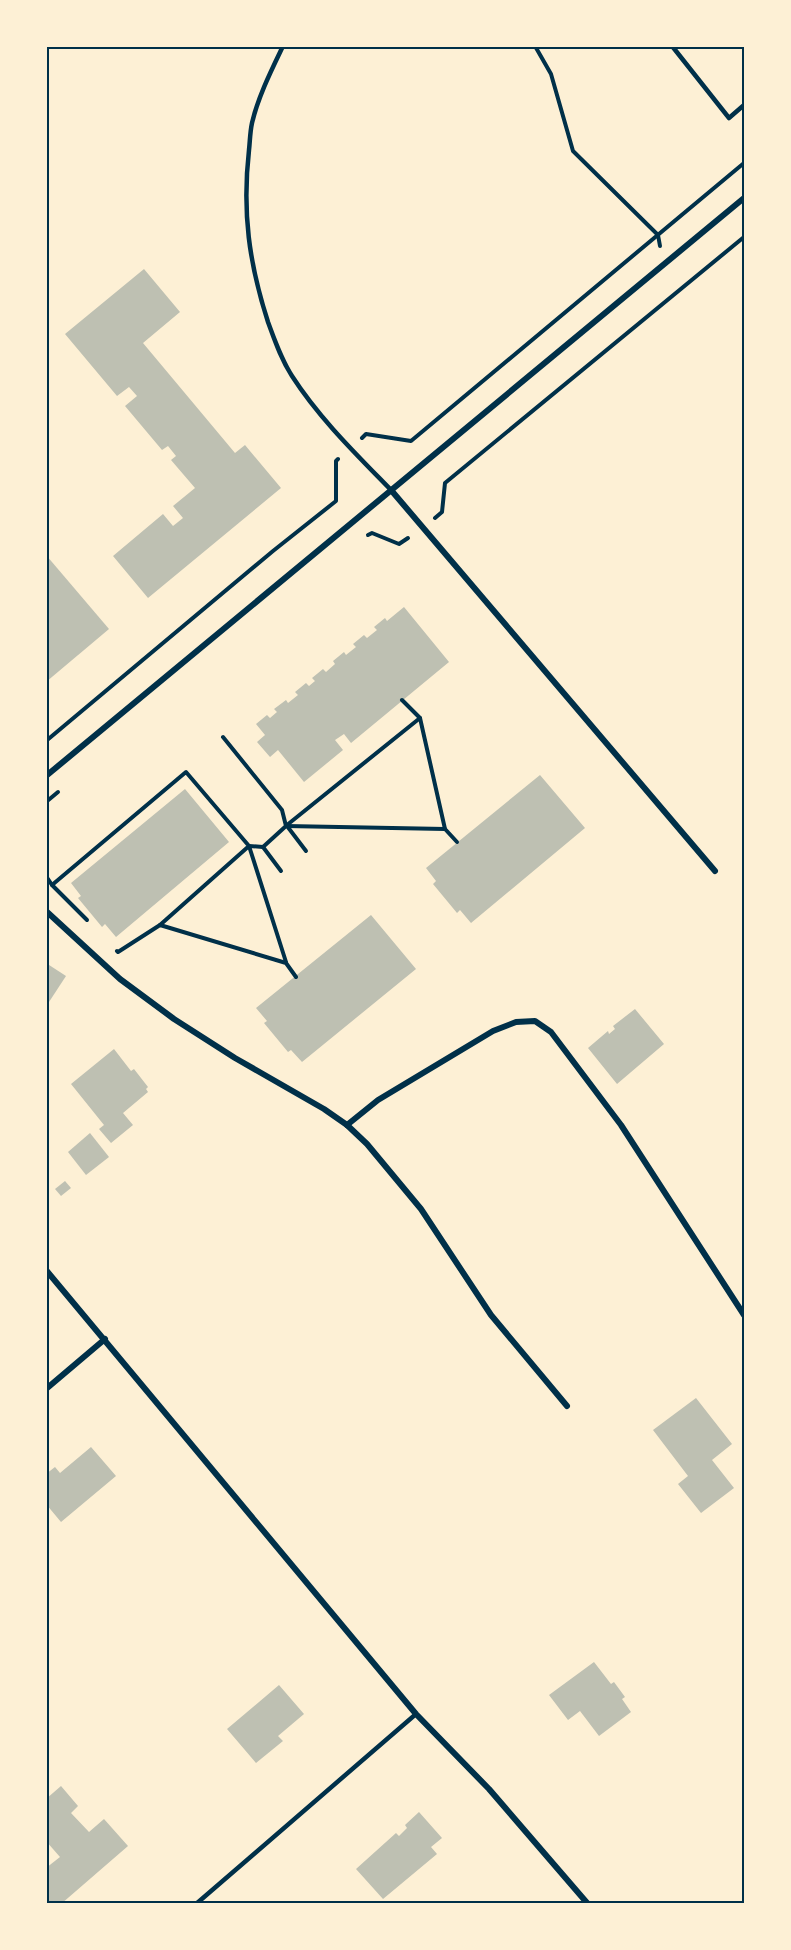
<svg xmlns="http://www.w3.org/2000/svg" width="791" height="1950" viewBox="0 0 791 1950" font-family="'Times New Roman',serif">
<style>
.building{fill:#bec0b2}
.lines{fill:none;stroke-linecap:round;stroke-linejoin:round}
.path{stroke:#003049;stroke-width:4}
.service{stroke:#003049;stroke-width:4.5}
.minor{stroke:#003049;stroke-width:6}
.neatline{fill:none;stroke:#003049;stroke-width:2}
</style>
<rect width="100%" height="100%" fill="#fdf0d5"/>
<g class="building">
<polygon points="144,269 180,312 143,343 235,453 245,445 281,488 148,598 113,556 163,514 173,526 183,518 173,506 195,488 171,460 176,456 168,446 162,450 125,406 137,396 129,387 117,396 65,334"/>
<polygon points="46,555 109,629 46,682"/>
<polygon points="404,607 449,662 351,743 344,734 335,740 343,750 304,782 278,750 270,757 257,742 265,735 256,724 267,715 270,718 277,712 274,709 286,700 288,703 298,695 295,692 306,683 309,686 315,681 312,678 323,669 326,672 335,664 333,661 344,652 346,655 356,647 353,644 364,635 367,638 377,630 374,627 385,618 387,621"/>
<polygon points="540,775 585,828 471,923 460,910 457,913 433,884 436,881 426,868"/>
<polygon points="185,789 229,842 116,937 105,924 102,927 78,898 81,896 71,883"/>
<polygon points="371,915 416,969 302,1062 291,1050 288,1052 264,1023 267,1021 256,1008"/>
<polygon points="46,963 66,976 49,1002 46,1001"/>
<polygon points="635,1009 664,1044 617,1084 588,1048 608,1031 609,1034 615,1029 613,1026"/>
<polygon points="114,1049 131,1071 134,1069 148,1087 146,1089 148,1092 123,1113 133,1125 111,1143 99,1129 104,1125 71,1084"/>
<polygon points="90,1133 109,1157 86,1175 68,1152"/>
<polygon points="65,1181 71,1188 61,1196 55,1189"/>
<polygon points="696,1398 732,1444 712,1460 734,1488 701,1513 678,1484 688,1476 653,1430"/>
<polygon points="91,1447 116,1476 61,1522 46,1504 46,1474 55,1467 60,1473"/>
<polygon points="594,1662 611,1684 614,1682 625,1697 622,1699 631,1712 599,1736 580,1711 568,1720 549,1695"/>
<polygon points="279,1685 304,1714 278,1736 283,1741 256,1763 227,1729"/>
<polygon points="61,1786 78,1806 71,1813 89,1832 104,1819 128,1846 61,1904 51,1904 46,1898 46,1868 60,1857 46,1841 46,1799"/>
<polygon points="419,1812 442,1838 431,1847 437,1854 383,1899 356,1869 396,1833 399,1836 407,1828 405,1825"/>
</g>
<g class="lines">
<g class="path">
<polyline points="535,46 551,74 573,151 658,235 660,246"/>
<polyline points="362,438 366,434 411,441 744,163"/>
<polyline points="435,518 442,512 445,483 744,237"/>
<polyline points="368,535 372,533 399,544 408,538"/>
<polyline points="223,737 282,810 286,826 263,847 249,846 286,962"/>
<polyline points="46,741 273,551 336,501 336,461 338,459"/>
<polyline points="46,802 58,792"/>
<polyline points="287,825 420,718 402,700"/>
<polyline points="286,826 445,829 420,718"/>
<polyline points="287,826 306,851"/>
<polyline points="445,829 457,842"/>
<polyline points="263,847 281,871"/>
<polyline points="46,876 52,885"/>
<polyline points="87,920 52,885 186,772 249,846 160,925"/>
<polyline points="117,951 118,952 160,925 286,963 296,977"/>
</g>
<g class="service">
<path d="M 283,46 C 271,71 258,97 252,123 C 250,132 250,141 249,150 C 242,212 249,263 268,322 C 275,341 281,359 292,376 C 319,418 356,454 391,490"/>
<polyline points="672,46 729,118 744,105"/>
<polyline points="196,1904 416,1714"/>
</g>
<g class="minor">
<polyline points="391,490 715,871"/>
<polyline points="46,776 744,198"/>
<polyline points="46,911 120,979 174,1019 235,1058 324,1109 347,1125 367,1144 421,1209 491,1315 567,1406"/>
<polyline points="347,1125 378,1100 493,1031 516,1022 535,1021 551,1032 621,1125 744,1315"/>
<polyline points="46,1270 416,1714 489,1789 588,1904"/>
<polyline points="46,1389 105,1339"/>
</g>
</g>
<rect width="791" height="1950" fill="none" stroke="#fdf0d5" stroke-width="96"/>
<rect x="48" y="48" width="695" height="1854" class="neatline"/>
</svg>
